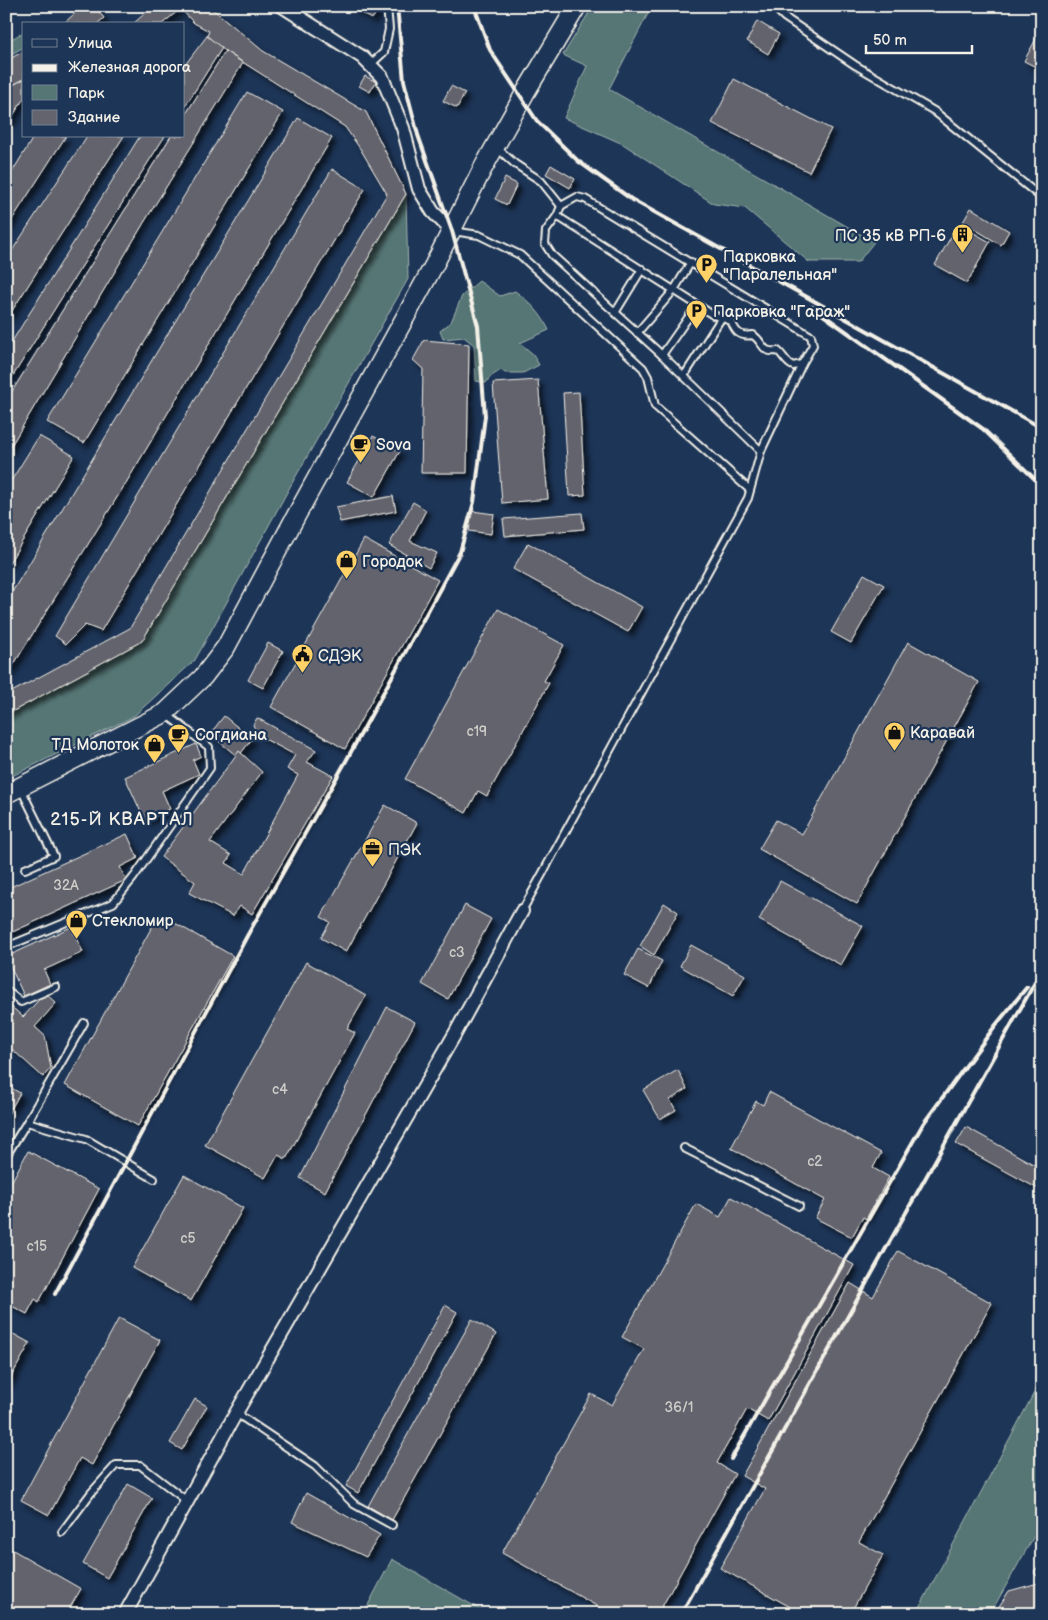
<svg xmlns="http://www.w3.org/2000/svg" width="1048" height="1620" viewBox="0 0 1048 1620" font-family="'Balsamiq Sans',sans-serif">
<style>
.green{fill:#557675;stroke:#a4b4ae}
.building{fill:#64646e;stroke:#f4f1e8;filter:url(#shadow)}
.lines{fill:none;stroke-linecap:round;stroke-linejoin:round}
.lane-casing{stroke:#f4f1e8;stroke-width:10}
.street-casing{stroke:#f4f1e8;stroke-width:16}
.secondary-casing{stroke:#f4f1e8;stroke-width:21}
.lane{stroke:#1d3557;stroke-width:6}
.street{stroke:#1d3557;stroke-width:12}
.secondary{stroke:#1d3557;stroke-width:18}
.rail{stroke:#f4f1e8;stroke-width:4}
.labels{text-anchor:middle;stroke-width:4.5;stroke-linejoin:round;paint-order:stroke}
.number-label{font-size:14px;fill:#d0ceca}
.poi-label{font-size:16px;fill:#f4f1e8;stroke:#1d3557;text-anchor:start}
.neighbourhood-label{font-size:18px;letter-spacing:1px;fill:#f4f1e8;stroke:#1d3557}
</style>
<defs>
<filter id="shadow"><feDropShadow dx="4.5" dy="4.5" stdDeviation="2.5" flood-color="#0009"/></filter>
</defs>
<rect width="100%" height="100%" fill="#1d3557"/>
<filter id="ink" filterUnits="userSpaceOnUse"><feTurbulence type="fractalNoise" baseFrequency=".02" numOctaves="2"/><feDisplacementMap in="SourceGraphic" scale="10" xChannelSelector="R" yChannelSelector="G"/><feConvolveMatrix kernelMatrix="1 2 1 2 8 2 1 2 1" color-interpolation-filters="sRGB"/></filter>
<g filter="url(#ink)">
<g class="green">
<polygon points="593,6 652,6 609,89 874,242 858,262 809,262 745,208 714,204 623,144 564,118 587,66 563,55"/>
<polygon points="24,32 24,47 6,57 6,42"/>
<polygon points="406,194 408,279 291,485 195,660 134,716 6,779 6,715 142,641"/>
<path d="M 479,281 L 500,296 L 515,291 C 531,303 540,312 549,330 L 520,343 L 533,354 L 539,365 L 523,373 L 505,373 L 501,370 L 490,377 L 486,383 L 476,381 L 474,345 L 464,337 L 443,339 L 440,331 L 451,322 L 462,296 Z"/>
<polygon points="1042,1378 1042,1522 990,1614 916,1614"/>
<polygon points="392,1559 488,1614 373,1614 366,1609"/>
</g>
<g class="building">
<polygon points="83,6 94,6 104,18 97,24 63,24"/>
<polygon points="153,6 176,6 179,10 162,24 133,24"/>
<polygon points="178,6 209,6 263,51 366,112 406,194 142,641 6,715 6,695 130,628 236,448 387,194 361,150 345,127 225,51 207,36 209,31 194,23"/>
<polygon points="349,6 379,6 379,9 372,19"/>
<polygon points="757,21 779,34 768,54 747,41"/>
<polygon points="1042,28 1042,70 1024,61"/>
<polygon points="207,36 222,48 184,108 184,66"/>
<polygon points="24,51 24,79 7,88 6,61"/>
<polygon points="225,51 243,63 145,221 6,454 6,401 171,136 184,136 184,117"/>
<polygon points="365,76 376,82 370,92 359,86"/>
<polygon points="24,79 24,98 6,127 6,89"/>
<polygon points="734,79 831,129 809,172 712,123"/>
<polygon points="451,86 465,93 457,108 443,101"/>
<polygon points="247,92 283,112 84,443 47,422"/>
<polygon points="298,118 332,138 129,478 6,677 6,602"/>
<polygon points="34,136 66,136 6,229 6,182"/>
<polygon points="87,136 124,136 6,320 6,260"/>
<polygon points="140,136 165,136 59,302 6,387 6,351"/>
<polygon points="551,165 575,179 570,188 546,174"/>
<polygon points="332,169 365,189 101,631 85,625 66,644 55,636"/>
<polygon points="505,178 517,184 507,205 495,199"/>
<polygon points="971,208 1009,231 1001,245 963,222"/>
<polygon points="958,224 990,242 967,283 935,265"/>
<polygon points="424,340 469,344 467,473 421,473 423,369 413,360"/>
<polygon points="538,380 548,499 502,503 493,383"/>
<polygon points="579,392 585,495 569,496 563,393"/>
<polygon points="39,436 74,456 6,568 6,489"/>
<polygon points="373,436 400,451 374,497 347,482"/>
<polygon points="393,496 396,511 340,522 336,507"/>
<polygon points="413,502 426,510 410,541 437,553 429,568 389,545"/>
<polygon points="472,511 494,514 491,534 469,531"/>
<polygon points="582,513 584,529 505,536 503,519"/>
<polygon points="364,539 438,580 345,749 271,707"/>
<polygon points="528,543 642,607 628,632 513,569"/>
<polygon points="864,574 884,585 851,643 831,632"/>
<polygon points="498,609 564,645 544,681 549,683 487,796 478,791 466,813 405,779"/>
<polygon points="908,642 979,682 857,904 759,849 776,820 802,834"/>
<polygon points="268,643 283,651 263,688 248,680"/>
<polygon points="224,716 252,739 238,757 210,734"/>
<polygon points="257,718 316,750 307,762 333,776 252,914 240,906 233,916 189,893 195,882 161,857 239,751 262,772 210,842 231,855 226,863 244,874 298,775 287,769 295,755 259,736 253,725"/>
<polygon points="196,744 201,756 193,760 199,774 162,791 170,809 145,821 125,777"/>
<polygon points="385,805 417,823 346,952 321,938 330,922 321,917"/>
<polygon points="127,834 138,858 120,867 126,880 6,935 6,889"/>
<polygon points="780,881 863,926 841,965 759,920"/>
<polygon points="664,903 678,912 654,955 640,946"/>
<polygon points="465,905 491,919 448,999 422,984"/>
<polygon points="159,914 233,956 138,1126 65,1085"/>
<polygon points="71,927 83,952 44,970 50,984 24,996 6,957"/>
<polygon points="691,945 745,975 733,996 680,966"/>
<polygon points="638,949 662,961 649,988 624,975"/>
<polygon points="306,962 366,996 347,1029 355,1033 286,1159 278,1155 265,1178 205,1145"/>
<polygon points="45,993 56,1003 35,1027 45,1036 51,1068 43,1077 6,1044 6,1002 23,1017"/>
<polygon points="387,1007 415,1022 325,1192 300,1178"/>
<polygon points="678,1070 687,1089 670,1100 676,1110 660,1119 643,1090"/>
<polygon points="6,1085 20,1093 6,1118"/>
<polygon points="769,1092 881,1153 873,1168 889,1177 866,1219 863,1217 852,1237 815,1218 825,1200 731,1148 756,1101 763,1105"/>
<polygon points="966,1127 1042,1169 1042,1191 956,1144"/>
<polygon points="28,1151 99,1189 39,1302 35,1299 27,1314 6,1303 6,1192"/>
<polygon points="184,1175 243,1208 191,1301 132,1268"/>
<polygon points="731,1197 854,1265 768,1421 747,1409 717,1463 735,1474 658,1614 611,1614 502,1553 591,1394 612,1405 644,1349 622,1337 696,1204 720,1217"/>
<polygon points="898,1251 992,1303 859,1542 883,1555 850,1614 803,1614 720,1568 765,1489 742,1476 850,1283 873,1297"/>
<polygon points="445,1305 457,1312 358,1493 346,1486"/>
<polygon points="119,1318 160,1340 92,1465 80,1458 49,1515 21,1500"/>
<polygon points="472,1319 496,1334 392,1520 368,1506"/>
<polygon points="6,1330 30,1343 6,1386"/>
<polygon points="195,1399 207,1406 182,1450 170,1443"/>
<polygon points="128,1484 152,1498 107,1578 83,1564"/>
<polygon points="306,1493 380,1535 366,1557 292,1522"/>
<polygon points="6,1546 81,1589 66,1614 6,1614"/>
<polygon points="1042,1582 1042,1614 981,1614 998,1608 1009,1591"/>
</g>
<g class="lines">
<defs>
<g id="lane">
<polyline points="773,6 784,17 855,65 934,111 1042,198"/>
<polyline points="370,65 384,52 389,29 387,6"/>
<polyline points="496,147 515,164 541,181 561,206"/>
<polygon points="577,197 585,199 811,336 813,345 802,364 761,451 662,355 552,255 545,244 546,231 557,216 561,206"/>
<path d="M 557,216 L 713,315 L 731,321 C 736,333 740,337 753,335 C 765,343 760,353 778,351 C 784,356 786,363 793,366 L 802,364"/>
<polyline points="453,231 479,235 520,255 643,368 648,377 655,406 750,490"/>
<polyline points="615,313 642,269"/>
<polyline points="637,333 674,290 691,262"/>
<polyline points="662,355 697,305"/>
<polyline points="684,376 722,317"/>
<polyline points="21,789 54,856 25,869"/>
<polyline points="522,911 748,498 761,451"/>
<polyline points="6,947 113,903 134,877 210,768 209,747 166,714"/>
<polyline points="6,990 21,1002 56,987"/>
<polyline points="27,1122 84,1023"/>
<polyline points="684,1148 799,1206"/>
<polyline points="6,1156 27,1122 86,1139 154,1179"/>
<polyline points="236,1413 315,1466 354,1504 392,1525"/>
<polyline points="62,1532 91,1493 116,1465 140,1465 187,1501"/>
<polyline points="1039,1572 1042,1571"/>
</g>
<g id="street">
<polyline points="282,6 362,57 382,77 403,128 419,189 433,212 452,231"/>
<polyline points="125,1614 236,1413 456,1032 522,911"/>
</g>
<polyline id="secondary" points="6,794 165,713 203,677 226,647 296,516 434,265 483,168 525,93 577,6"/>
</defs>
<use href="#lane" class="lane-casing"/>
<use href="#street" class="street-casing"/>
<use href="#secondary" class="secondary-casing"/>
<use href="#lane" class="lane"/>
<use href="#street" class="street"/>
<use href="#secondary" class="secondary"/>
<g class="rail">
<polyline points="474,6 490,50 537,121 578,161 631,199 1042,428"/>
<polyline points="812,307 983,429 1042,486"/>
<polyline points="55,1294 247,936 346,761 460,552 474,502 485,416 478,326 452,231 418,135 404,81 397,6"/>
<polyline points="731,1459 923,1124 995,1026 1027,987"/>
<polyline points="681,1614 1042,970"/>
</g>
</g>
</g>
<defs>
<symbol id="building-pin" viewBox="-11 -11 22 30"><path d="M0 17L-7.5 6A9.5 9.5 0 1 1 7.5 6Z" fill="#ffd166" stroke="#1d3557"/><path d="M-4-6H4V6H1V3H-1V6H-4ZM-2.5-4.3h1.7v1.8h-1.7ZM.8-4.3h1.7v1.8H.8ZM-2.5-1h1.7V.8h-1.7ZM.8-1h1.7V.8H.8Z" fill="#111"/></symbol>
<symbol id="parking-pin" viewBox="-11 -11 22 30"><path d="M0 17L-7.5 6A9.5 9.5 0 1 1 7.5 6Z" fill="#ffd166" stroke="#1d3557"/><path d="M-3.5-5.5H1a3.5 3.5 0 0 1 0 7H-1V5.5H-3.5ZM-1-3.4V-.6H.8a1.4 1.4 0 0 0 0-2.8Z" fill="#111"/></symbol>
<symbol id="cafe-pin" viewBox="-11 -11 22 30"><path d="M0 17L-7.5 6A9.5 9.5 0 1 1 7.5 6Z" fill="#ffd166" stroke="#1d3557"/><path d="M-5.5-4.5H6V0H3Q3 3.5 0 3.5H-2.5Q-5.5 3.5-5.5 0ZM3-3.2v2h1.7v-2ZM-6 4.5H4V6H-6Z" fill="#111"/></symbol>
<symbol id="shop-pin" viewBox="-11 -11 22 30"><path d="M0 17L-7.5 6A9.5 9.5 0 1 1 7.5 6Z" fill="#ffd166" stroke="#1d3557"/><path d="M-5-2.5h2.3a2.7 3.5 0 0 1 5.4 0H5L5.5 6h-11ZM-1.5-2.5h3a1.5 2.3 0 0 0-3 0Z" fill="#111"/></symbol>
<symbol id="civic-pin" viewBox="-11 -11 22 30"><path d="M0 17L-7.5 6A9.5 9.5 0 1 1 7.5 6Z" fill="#ffd166" stroke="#1d3557"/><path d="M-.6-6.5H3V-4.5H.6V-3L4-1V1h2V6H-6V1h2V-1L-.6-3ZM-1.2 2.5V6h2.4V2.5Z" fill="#111"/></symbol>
<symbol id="office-pin" viewBox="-11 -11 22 30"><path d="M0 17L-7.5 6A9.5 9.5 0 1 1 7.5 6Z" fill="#ffd166" stroke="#1d3557"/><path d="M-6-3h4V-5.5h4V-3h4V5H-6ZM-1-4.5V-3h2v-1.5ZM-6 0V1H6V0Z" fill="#111"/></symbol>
</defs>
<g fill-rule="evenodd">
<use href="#building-pin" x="950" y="222" width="25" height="34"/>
<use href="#parking-pin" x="694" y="252" width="25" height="34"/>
<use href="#parking-pin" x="684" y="298" width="25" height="34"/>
<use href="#cafe-pin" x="348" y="432" width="25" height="34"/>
<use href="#shop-pin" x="334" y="548" width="25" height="34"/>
<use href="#civic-pin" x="290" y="642" width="25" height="34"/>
<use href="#shop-pin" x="882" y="720" width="25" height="34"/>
<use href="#cafe-pin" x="166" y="722" width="25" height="34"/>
<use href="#shop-pin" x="142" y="732" width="25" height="34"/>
<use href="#office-pin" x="360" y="836" width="25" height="34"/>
<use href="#shop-pin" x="64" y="908" width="25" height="34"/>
</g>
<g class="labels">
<g class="number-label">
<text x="477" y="736">с19</text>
<text x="66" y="890">32А</text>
<text x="457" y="957">с3</text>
<text x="280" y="1094">с4</text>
<text x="815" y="1166">с2</text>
<text x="188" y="1243">с5</text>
<text x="37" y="1251">с15</text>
<text x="679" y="1412">36/1</text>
</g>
<g class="poi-label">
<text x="946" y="241" text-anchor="end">ПС 35 кВ РП-6</text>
<text x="723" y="262">Парковка<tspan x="723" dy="18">"Паралельная"</tspan></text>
<text x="713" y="317">Парковка "Гараж"</text>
<text x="376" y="450">Sova</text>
<text x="362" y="567">Городок</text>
<text x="318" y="661">СДЭК</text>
<text x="910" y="738">Каравай</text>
<text x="195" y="740">Согдиана</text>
<text x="139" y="750" text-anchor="end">ТД Молоток</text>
<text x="388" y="855">ПЭК</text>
<text x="92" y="926">Стекломир</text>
</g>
<g class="neighbourhood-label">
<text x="122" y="825">215-Й КВАРТАЛ</text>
</g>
</g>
<rect width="1048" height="1620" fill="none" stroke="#1d3557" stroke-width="25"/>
<rect x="12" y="12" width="1023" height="1595" fill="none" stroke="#f4f1e8" stroke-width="2" filter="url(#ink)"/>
<rect x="22" y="22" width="162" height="115" fill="#1d3557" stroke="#738091"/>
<rect x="32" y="39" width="25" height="8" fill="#1d3557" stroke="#738091"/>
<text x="68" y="48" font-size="15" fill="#f4f1e8">Улица</text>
<rect x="32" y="64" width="25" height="8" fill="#f4f1e8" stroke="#738091"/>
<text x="68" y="72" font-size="15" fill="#f4f1e8">Железная дорога</text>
<rect x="32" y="85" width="25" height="15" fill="#557675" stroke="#738091"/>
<text x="68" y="98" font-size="15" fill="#f4f1e8">Парк</text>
<rect x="32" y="110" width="25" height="15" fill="#64646e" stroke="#738091"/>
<text x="68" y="122" font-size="15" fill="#f4f1e8">Здание</text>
<path d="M866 45v8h106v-8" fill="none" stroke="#f4f1e8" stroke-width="2.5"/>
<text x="873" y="45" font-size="15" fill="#f4f1e8" stroke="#1d3557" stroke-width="4" paint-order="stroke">50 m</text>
</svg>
